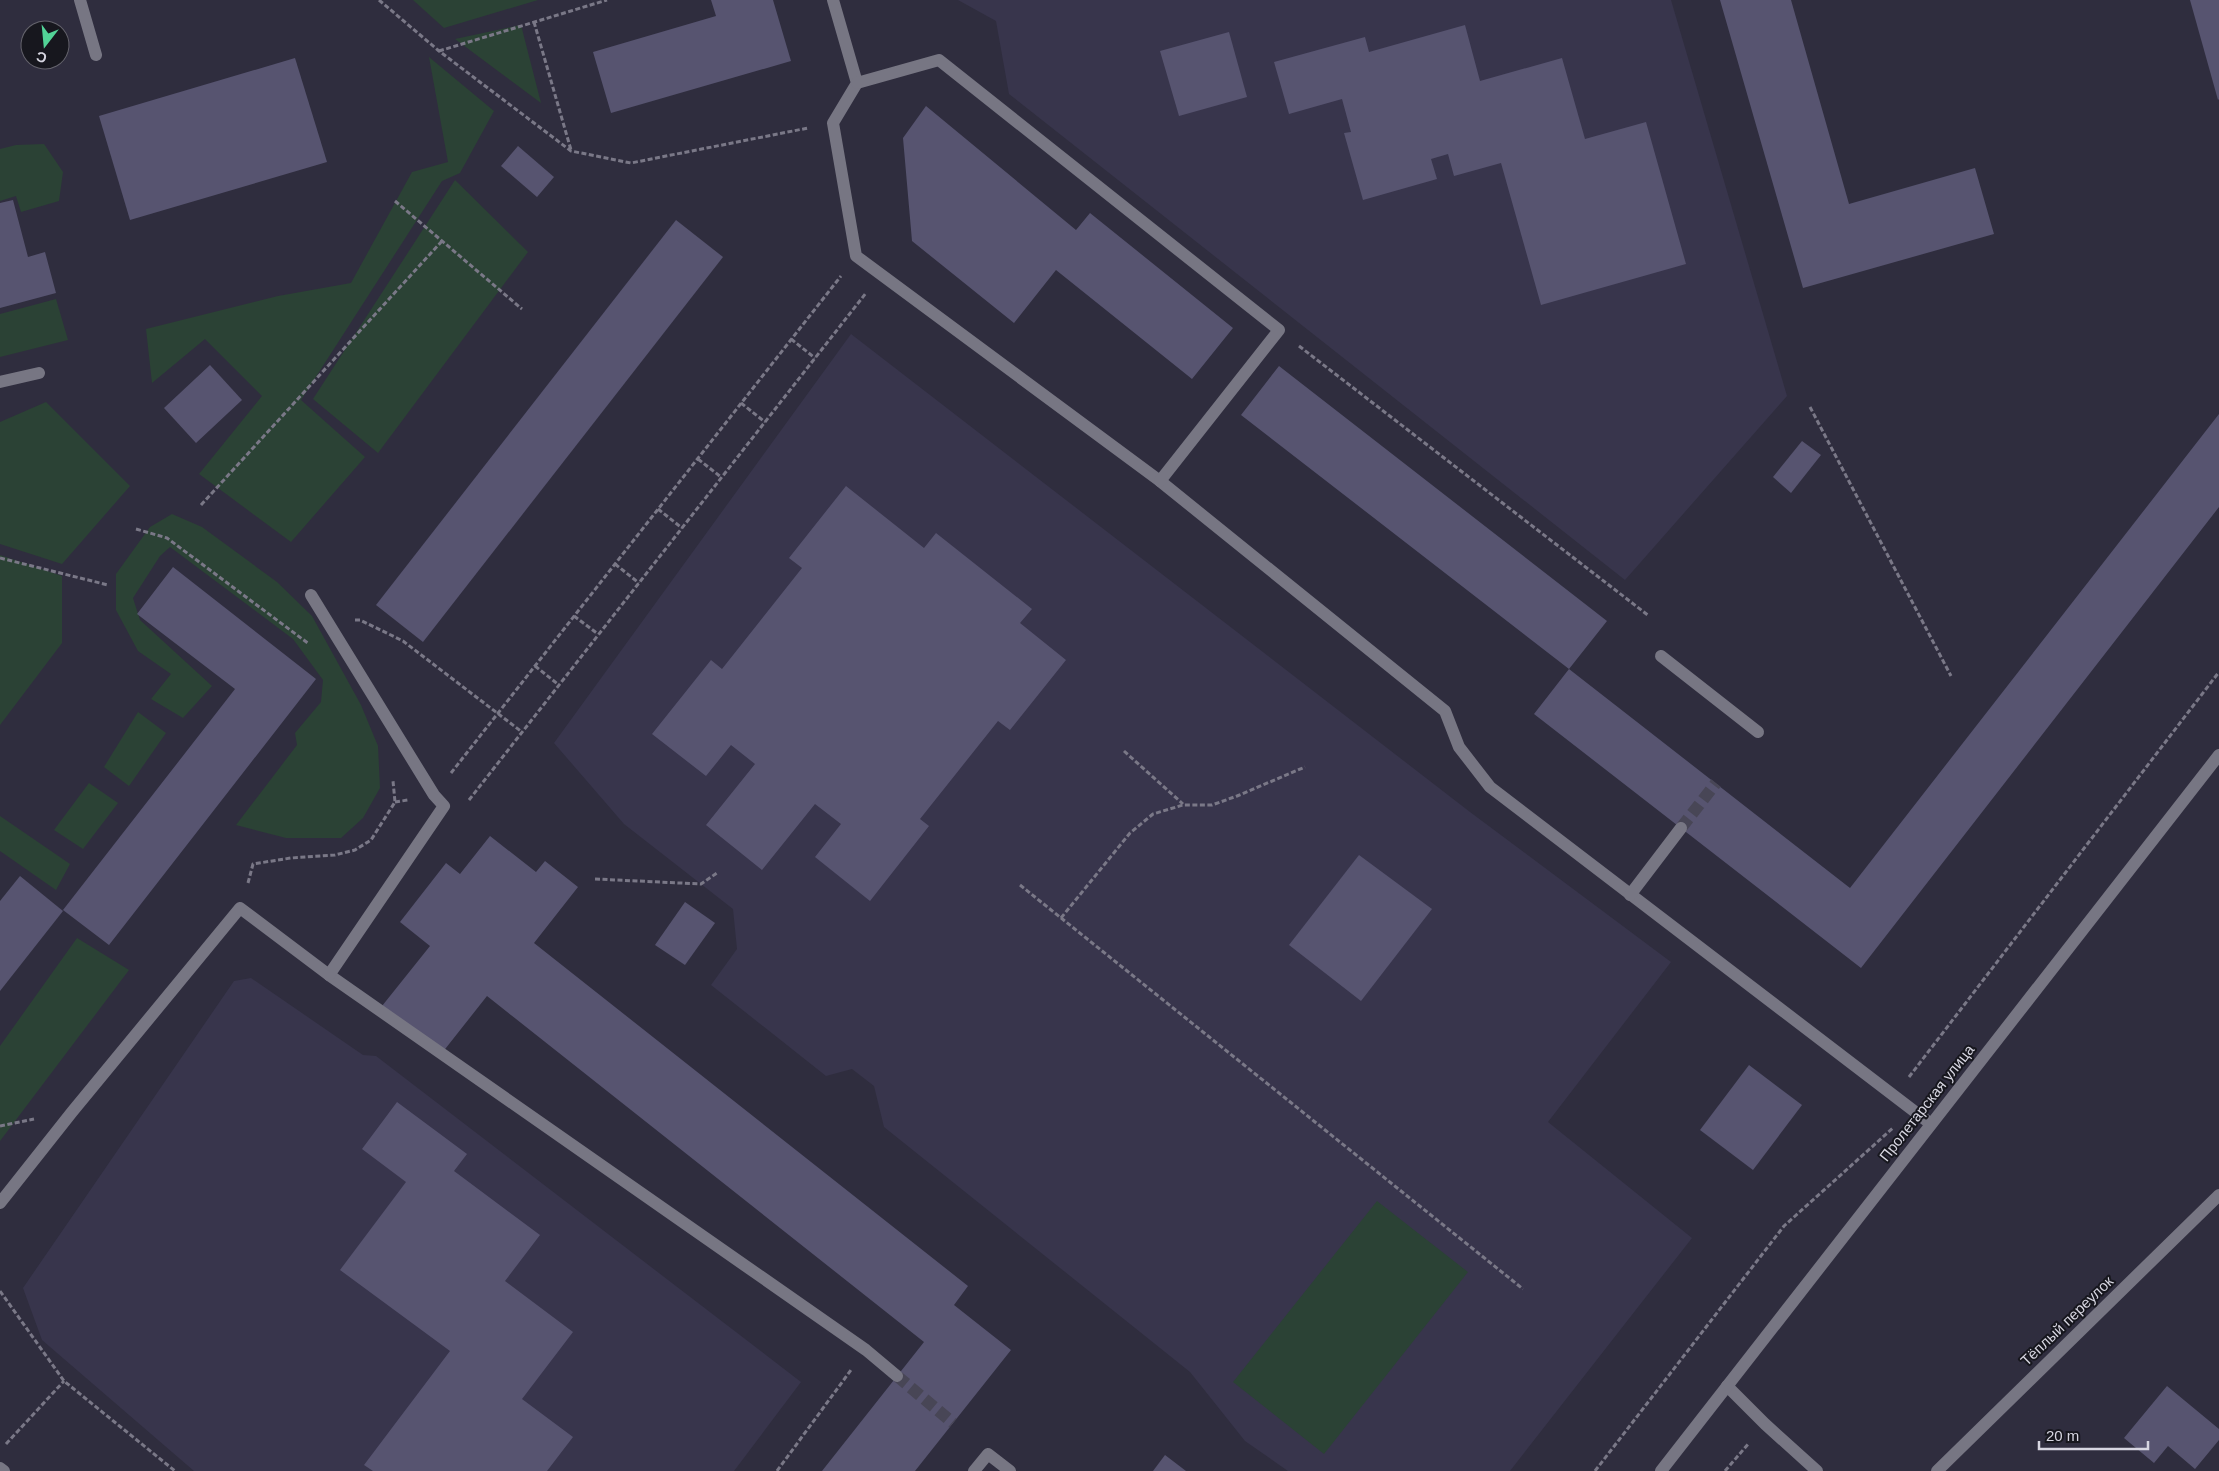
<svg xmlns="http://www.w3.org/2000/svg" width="2219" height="1471" viewBox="0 0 2219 1471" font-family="Arial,sans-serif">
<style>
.built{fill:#38354c}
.green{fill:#2b4235}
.building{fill:#575470}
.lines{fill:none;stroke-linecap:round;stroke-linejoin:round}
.minor-tunnel{stroke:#484656;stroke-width:12;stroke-dasharray:12 6;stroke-linecap:butt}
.path{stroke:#7a7887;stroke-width:3;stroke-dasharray:5 2.5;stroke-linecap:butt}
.minor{stroke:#777683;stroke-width:12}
.labels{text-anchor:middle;stroke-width:4;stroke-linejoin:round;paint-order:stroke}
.street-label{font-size:15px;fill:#d7d6e1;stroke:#17171e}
</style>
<rect width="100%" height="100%" fill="#2f2d3e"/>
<g class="built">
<polygon points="958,0 1671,0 1787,396 1625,580 1009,94 996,21"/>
<polygon points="851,334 1470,812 1671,962 1548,1122 1692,1238 1510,1471 1288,1471 1245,1441 1190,1372 884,1127 874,1086 852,1069 826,1076 711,985 737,949 733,909 624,824 554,743"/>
<polygon points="251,978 363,1055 376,1056 801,1382 734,1471 194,1471 42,1340 23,1288 234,981"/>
</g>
<g class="green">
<polygon points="413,0 538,0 444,28"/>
<polygon points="521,25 541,103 455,39"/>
<polygon points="429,57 494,111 460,173 442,181 301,400 365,457 291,542 199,474 262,396 205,339 152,383 146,329 278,296 351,283 412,172 448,162"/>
<polygon points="44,144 63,172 59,201 21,212 16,196 0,201 0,149 16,145"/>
<polygon points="455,180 528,252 378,453 313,399"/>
<polygon points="56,299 68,340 0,357 0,314"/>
<polygon points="46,402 130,486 62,564 0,544 0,422"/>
<polygon points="172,514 202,527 277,582 312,616 361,705 378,746 380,788 363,818 341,838 286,838 236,825 297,745 295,733 321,702 323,680 293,639 170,547 160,556 133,598 140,620 212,686 183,718 151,699 171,674 138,651 116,610 116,574 150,527"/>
<polygon points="0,555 62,576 62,643 0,725"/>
<polygon points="138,712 166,733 129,786 104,767"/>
<polygon points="89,783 118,803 83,849 54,830"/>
<polygon points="0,816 70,864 56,890 0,851"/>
<polygon points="77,938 129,970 0,1141 0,1046"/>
<polygon points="1377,1201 1468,1272 1324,1454 1233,1382"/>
</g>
<g class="building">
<polygon points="711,0 773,0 791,61 611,113 593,52 716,16"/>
<polygon points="1720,0 1791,0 1849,204 1975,168 1994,234 1803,288"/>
<polygon points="2190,0 2219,0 2219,99 2218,100"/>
<polygon points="1465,25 1480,81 1562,58 1585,139 1646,122 1686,264 1541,305 1501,163 1454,176 1448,154 1431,159 1437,179 1363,200 1344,133 1351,132 1342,99 1289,114 1274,62 1365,37 1369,52"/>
<polygon points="1229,32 1247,97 1179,116 1160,51"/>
<polygon points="295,58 327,162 130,220 99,116"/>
<polygon points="926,106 1076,230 1090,213 1233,328 1192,379 1056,270 1014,323 912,241 903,138"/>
<polygon points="518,146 554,177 537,197 501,166"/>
<polygon points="13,200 28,257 45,252 56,293 0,308 0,203"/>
<polygon points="676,220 723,257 423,642 376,605"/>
<polygon points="210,365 242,400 196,443 164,408"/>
<polygon points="1279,366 1607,621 1569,669 1850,888 2219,414 2219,507 1861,968 1534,714 1569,669 1241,415"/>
<polygon points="1802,441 1821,455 1791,493 1773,477"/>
<polygon points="846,486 924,548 936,533 1032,609 1020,623 1066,660 1010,730 998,721 920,819 929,826 870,901 815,857 841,824 815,804 762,870 706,825 755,764 731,745 706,776 652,734 711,660 722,669 802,568 789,558"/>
<polygon points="173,567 316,679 109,945 63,910 235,689 137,614"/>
<polygon points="490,836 536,872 545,861 578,887 534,943 968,1286 954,1305 1011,1350 915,1471 822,1471 924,1342 487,996 442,1053 382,1006 430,946 400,922 446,863 460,874"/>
<polygon points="1359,855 1432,909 1361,1001 1289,945"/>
<polygon points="20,876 63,911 0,991 0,901"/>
<polygon points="685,902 715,923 685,965 655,945"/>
<polygon points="1749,1065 1802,1105 1753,1170 1700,1130"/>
<polygon points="397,1102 467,1154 454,1171 540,1235 505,1281 573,1332 522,1399 573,1437 547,1471 373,1471 364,1465 450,1351 340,1270 406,1182 362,1149"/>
<polygon points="2167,1386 2219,1429 2219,1440 2195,1469 2168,1446 2154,1463 2124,1438"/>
<polygon points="1165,1455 1186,1471 1153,1471"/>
</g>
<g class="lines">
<g class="minor-tunnel">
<polyline points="1681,828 1716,783"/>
<polyline points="897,1376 953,1423"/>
</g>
<g class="path">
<polyline points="379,0 439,51 571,151 631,163 808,128"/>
<polyline points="534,22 571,150"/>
<polyline points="439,51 607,0"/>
<polyline points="395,201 522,309"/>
<polyline points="791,339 815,358"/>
<polyline points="1299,346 1649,616"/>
<polyline points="741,403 765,422"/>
<polyline points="1810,407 1951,676"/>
<polyline points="698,459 721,477"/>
<polyline points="201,505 442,241"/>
<polyline points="658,509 682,528"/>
<polyline points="136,529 167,538 309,644"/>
<polyline points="0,558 108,585"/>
<polyline points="615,564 639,583"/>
<polyline points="574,616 598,634"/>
<polyline points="355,620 360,620 403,641 522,732"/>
<polyline points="535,666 559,685"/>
<polyline points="1124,751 1183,804"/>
<polyline points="451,773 841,276"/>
<polyline points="469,800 866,293"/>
<polyline points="395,802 408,800"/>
<polyline points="595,879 701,884 717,873"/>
<polyline points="248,883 253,864 291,858 335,855 355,850 371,840 395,802 393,781"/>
<polyline points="1020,885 1523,1289"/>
<polyline points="1061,918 1130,833 1153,814 1183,805 1212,805 1237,796 1305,767"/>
<polyline points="1909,1077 2219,672"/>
<polyline points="0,1126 34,1119"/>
<polyline points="0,1291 64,1381 175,1471"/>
<polyline points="6,1444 64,1381"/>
<polyline points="777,1471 851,1370"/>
<polyline points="1595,1471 1784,1226 1894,1127"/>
<polyline points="1725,1471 1749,1443"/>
</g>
<g class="minor">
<polyline points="80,0 96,55"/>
<polyline points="833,0 857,83 833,123 856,256 1160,481 1445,711 1459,747 1490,787 1931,1124"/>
<polyline points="857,83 939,60 1279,330 1160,481"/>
<polyline points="0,382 39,373"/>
<polyline points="1661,656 1758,732"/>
<polyline points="1630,895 1681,828"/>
<polyline points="329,975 866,1350 897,1376"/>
<polyline points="0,1203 72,1112 240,908 329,975 444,806 434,795 311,595"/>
<polyline points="1727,1386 1765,1424 1817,1471"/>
<polyline points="0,1468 4,1471"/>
<polyline points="974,1471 988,1454 1010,1471"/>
<polyline points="1661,1471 2219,755"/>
<polyline points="1937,1471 2219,1195"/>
</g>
</g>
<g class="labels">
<g class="street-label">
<text transform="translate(1927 1103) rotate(-52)" y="5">Пролетарская улица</text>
<text transform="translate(2067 1321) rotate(-44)" y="5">Тёплый переулок</text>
</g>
</g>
<g transform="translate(45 45) rotate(196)"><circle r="24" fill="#17171e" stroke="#64636c"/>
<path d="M0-4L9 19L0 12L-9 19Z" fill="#52d397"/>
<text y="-8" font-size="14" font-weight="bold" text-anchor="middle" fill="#d7d6e1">С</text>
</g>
<path d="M2039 1441v8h109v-8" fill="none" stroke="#d7d6e1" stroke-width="2.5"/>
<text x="2046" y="1441" font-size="15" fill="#d7d6e1" stroke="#17171e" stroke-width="4" paint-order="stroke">20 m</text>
</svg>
